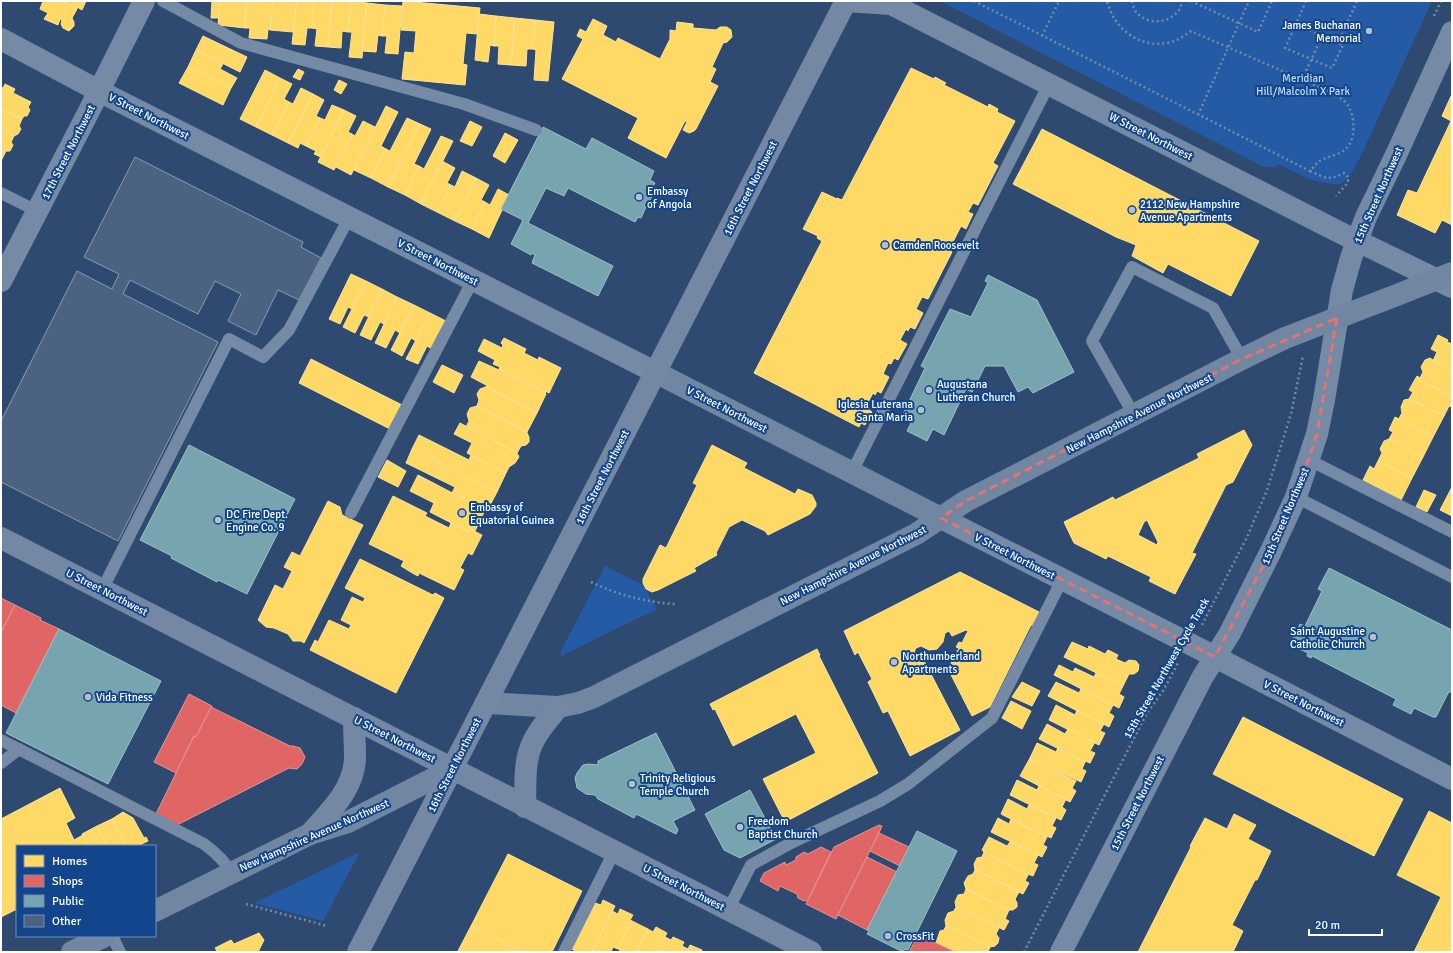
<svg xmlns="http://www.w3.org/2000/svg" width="1453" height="953" viewBox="0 0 1453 953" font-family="Signika,sans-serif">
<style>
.green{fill:#245ba4}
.homes{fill:#ffd966;stroke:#ffe494;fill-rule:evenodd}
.shops{fill:#e06666;stroke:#e99494}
.public{fill:#76a5af;stroke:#9fc0c7}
.building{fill:#4b6280;stroke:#899bb3}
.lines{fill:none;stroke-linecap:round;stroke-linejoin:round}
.path{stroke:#758aa5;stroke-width:2.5;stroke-dasharray:2 3;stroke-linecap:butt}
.service{stroke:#758aa5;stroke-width:12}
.tertiary{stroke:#758aa5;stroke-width:22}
.secondary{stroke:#7186a0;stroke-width:22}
.primary{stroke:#7488a3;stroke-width:22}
.marked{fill:none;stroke:#e47373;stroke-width:3;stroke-dasharray:8 5;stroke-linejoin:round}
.poi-dot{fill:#b6c0cd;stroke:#12458c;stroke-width:1.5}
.labels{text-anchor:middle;stroke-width:4;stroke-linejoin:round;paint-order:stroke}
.poi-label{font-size:11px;fill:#fff;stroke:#12458c;text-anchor:start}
.park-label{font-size:11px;fill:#c1dbfc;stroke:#12458c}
.street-label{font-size:11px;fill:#fff;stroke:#12458c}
</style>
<rect width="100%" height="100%" fill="#2e4a70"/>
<g class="green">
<path d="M 940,1 L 1432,1 L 1358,162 L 1350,175 L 1341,184 C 1315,185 1300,174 1278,164 L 1276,167 L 1264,167 Z"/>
<polygon points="605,566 643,585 657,609 561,656 560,653"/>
<polygon points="360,852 323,921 254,903"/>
</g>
<g class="homes">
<polygon points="43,1 61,1 77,9 72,18 74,22 74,26 69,31 63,28 61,24 62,20 60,19 58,25 44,19 48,13 40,9"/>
<polygon points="61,1 86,1 82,10 77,7 77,9"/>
<polygon points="212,1 220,1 218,18 211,18"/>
<polygon points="220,1 247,1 245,28 218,25"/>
<polygon points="247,1 273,1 270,30 268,29 267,39 249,38 250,28 245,28"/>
<polygon points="273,1 297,1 293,32 270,30"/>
<polygon points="297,1 314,1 312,28 307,28 305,45 292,44"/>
<polygon points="314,1 332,1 328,47 315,46 317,29 312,28"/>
<polygon points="332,1 351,1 348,32 342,31 341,48 328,47"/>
<polygon points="351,1 367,3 362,58 349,57 352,32 348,32"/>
<polygon points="403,1 480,8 477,34 466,33 463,64 467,65 465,85 402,79 405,52 414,53 416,31 401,30"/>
<polygon points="367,3 385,5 382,36 378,35 376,52 362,51"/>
<polygon points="385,5 402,6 398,54 385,53 387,36 382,36"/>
<polygon points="479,14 496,16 494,46 490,45 488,62 475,60"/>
<polygon points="496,16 515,18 511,65 498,64 499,46 494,46"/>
<polygon points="515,18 535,20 533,49 527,49 526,66 511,65"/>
<polygon points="593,19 607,26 603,35 616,42 618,38 660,59 670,39 670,30 676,31 677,22 693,24 693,28 716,30 720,27 727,27 731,30 732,37 727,42 723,43 712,67 716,69 710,82 718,86 696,129 694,131 689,133 683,130 687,122 685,121 666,158 628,138 638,118 562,79 583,39 577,36 580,29 586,32"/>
<polygon points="535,20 554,22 548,81 534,80 536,50 533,49"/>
<polygon points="203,36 247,57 240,72 196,50"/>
<polygon points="196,50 223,64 220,69 237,78 231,88 188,67"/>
<polygon points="188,67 231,88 223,105 179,83"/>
<polygon points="911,68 934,79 935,77 946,83 944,85 988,107 989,104 998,109 997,112 1015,121 993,163 998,166 978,205 973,203 968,212 973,214 966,229 961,226 949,250 952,252 928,299 922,297 916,309 923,313 915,329 910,327 908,331 906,329 900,340 907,344 898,360 894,358 891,364 888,363 883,374 889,377 881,393 877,391 875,395 873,393 866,406 869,408 868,409 872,412 865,425 861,423 859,427 754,373 822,241 817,238 818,236 803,229 822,192 837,199 837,198 842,200"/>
<polygon points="298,69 304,72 300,80 293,77"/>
<polygon points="265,70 280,78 256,127 240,119"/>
<polygon points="280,78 292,84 284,99 289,102 272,135 256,127"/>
<polygon points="339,80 347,84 341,94 334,90"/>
<polygon points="5,84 15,89 13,93 31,102 28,107 30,110 27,116 24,116 22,119 1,109 1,87 3,88"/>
<polygon points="301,88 313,94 288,143 272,135 289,102 293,104"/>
<polygon points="313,94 324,100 316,116 320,118 306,146 300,143 298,148 288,143"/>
<polygon points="1452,94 1452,225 1442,220 1435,233 1397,215 1408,190 1417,193 1451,121 1442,116"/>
<polygon points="332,105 344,110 321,157 314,154 316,151 306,146 320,118 325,120"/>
<polygon points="386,106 398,112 381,146 386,149 371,178 354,170"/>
<polygon points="1,109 22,119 19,126 21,129 18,134 14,136 1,129"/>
<polygon points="344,110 356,116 348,132 352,134 334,170 318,162"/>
<polygon points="407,118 420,124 388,187 371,178 386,149 390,151"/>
<polygon points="363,121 375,127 351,175 336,167 352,134 355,136"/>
<polygon points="470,121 482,127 472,146 460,141"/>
<polygon points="420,124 431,129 414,164 419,166 405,195 388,187"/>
<polygon points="1,129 14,136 11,142 13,145 10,151 6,151 5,153 1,151"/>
<polygon points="1042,129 1259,241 1231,296 1168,264 1163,273 1132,256 1136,245 1116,237 1013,184"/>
<polygon points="505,133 518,140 505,163 493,156"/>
<polygon points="441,136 453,141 421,204 405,195 419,166 424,169"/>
<polygon points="1,151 5,153 1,161"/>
<polygon points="442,161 455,168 447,183 451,185 437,212 421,204"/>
<polygon points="462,171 476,178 455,221 437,212 451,185 455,187"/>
<polygon points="476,178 489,185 481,200 485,202 472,229 455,221"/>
<polygon points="498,189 509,195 489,238 472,229 485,202 490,205"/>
<polygon points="351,274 366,281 352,309 348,307 340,324 329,319"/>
<polygon points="366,281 382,289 369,317 364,315 355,333 343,327"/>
<polygon points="382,289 397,297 384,324 380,322 371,340 360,335"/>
<polygon points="397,297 414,305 400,333 395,330 386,348 375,343"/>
<polygon points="414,305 430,313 416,341 411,338 402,356 391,350"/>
<polygon points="430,313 446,321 432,349 427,346 418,364 406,359"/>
<polygon points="1438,335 1448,340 1447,342 1452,344 1452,371 1433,361 1437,352 1431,349"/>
<polygon points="504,338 526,349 524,353 538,360 539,357 561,368 549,393 499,369 500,367 493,364 495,360 478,351 484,339 502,348 503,345 501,343"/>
<polygon points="1430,358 1433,360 1433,361 1452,371 1452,396 1419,380 1423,372 1421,367 1425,360"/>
<polygon points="311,359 402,405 390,429 299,383"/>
<polygon points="479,361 499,370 499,369 546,392 545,393 546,394 537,413 487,387 488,386 471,377"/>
<polygon points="442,365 463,375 454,393 433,382"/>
<polygon points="1417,376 1420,378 1419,380 1452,396 1452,407 1449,406 1444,416 1409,399 1413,392 1409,390"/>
<polygon points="488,386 487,387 537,413 527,432 477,406 479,400 477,394 480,389"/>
<polygon points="1409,399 1444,416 1433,437 1398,420 1402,413 1401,407 1404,400"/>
<polygon points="477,406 527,432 527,433 529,437 529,442 526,445 521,446 517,453 466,427 469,421 467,414 470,408"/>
<polygon points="1395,417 1399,419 1398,420 1433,437 1423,457 1389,439 1393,432 1389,430"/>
<polygon points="460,423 517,453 519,457 515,463 509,467 506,473 467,453 472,443 454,434"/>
<path d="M 1244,430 L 1252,445 L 1233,482 L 1226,485 L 1192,553 L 1196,554 L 1175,594 L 1149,581 L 1151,577 L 1108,556 L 1106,559 L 1074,543 L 1064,522 L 1113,497 L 1115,500 L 1199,458 L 1197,454 ZM 1147,520 L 1158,542 L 1157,545 L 1138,535 L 1144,522 Z"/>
<polygon points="419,435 469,460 471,455 506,473 497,492 412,449"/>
<polygon points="1389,439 1423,457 1412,478 1378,461 1382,453 1380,449 1384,441"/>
<polygon points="712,445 747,463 744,468 795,494 798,489 812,495 816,503 816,506 810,514 768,535 765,531 742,520 729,527 716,553 717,555 694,568 696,571 658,590 652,592 646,589 643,583 643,579 660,545 666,548 697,485 693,483"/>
<polygon points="412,449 497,492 487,511 452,493 455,487 406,463"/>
<polygon points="387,460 406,471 398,487 378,477"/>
<polygon points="1378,461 1412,478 1401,500 1363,480 1370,466 1374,469"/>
<polygon points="418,475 485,510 475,531 470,529 469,532 430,512 434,503 410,491"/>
<polygon points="1452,487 1452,516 1440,510"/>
<polygon points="1424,490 1436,495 1427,512 1416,507"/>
<polygon points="393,496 427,513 425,516 449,528 451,523 469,532 470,529 482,535 472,555 468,553 460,568 464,570 454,590 419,573 418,576 414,574 401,566 404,561 369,544"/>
<polygon points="328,501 340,507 342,515 363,525 304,643 301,641 293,641 288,634 274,628 266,627 258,620 275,585 283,589 292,571 284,567 292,552 300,556"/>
<polygon points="360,559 433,595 435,593 444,598 396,693 310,650 315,640 318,642 329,620 349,629 351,625 341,620 352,597 363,602 365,598 345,588"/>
<polygon points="960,572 1041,613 1035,626 1031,625 990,707 972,716 948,669 959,648 956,647 959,642 962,643 968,631 966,630 952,636 949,631 945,633 943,642 937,649 929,650 921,646 916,648 914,652 921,655 960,730 910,756 888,711 883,713 868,682 872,679 858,652 855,655 844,631"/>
<polygon points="1072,642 1088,649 1089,646 1105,654 1108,650 1118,655 1116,659 1125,663 1129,660 1136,661 1139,665 1138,671 1134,674 1129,674 1123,686 1064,657"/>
<polygon points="817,649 820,655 819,656 878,773 785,822 763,779 816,753 796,714 733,746 715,709 713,710 710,704"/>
<polygon points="1059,665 1073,672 1075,668 1094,677 1096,673 1123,686 1119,694 1124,697 1119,708 1054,675"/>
<polygon points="1022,682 1040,691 1032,706 1012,697"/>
<polygon points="1056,682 1079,693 1081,689 1113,705 1109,713 1114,716 1109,727 1048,696"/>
<polygon points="1011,701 1031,711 1022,729 1002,718"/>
<polygon points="1056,705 1075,715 1077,710 1104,724 1100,731 1105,733 1099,745 1049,720"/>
<polygon points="1243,717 1403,799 1374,856 1213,774"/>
<polygon points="1047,724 1065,734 1068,729 1095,742 1090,751 1095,753 1090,763 1085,761 1085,762 1039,739"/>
<polygon points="1037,743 1056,752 1058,748 1085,762 1082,769 1086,771 1081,782 1030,758"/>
<polygon points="1030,758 1076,781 1072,788 1076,791 1070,802 1020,776"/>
<polygon points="1017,780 1037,790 1039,786 1066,799 1062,807 1066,810 1061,820 1010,795"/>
<polygon points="60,788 75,818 66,823 74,840 83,835 88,846 17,846 17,909 1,917 1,819"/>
<polygon points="1008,799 1027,809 1029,805 1056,818 1052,826 1056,828 1051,838 1047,836 1047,837 1001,814"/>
<polygon points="1429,811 1452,823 1452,952 1414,952 1441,897 1397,875"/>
<polygon points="123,812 133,818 144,838 146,837 148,841 137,846 126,846 112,819"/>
<polygon points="1234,814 1256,825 1248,839 1271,851 1257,880 1255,880 1232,925 1243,931 1233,952 1138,952 1191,847 1190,846 1205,818 1227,829"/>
<polygon points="998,818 1009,824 1011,819 1047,837 1043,845 1047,847 1042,857 991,832"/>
<polygon points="112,819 126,846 107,846 97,826"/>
<polygon points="97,826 107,846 88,846 82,834"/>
<polygon points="989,837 1007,846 1010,842 1038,855 1034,863 1038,865 1033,876 1028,874 1028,875 984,852 982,850"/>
<polygon points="984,852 1028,875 1025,881 1029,883 1023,894 975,870 974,864 977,858 982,857"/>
<polygon points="508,854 582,891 552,952 522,952 471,926"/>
<polygon points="975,870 1019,892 1015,899 1017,903 1017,907 1013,910 1009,910 966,889 964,883 968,876 973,874"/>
<polygon points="966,889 1009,910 1005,919 1009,921 1004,930 956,907 955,902 958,895 964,894"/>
<polygon points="603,900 615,906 592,952 576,952 572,949 595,903 601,905"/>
<polygon points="956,907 999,928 996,934 999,938 998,943 995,946 990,947 946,926 945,920 948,913 954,911"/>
<polygon points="620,909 633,915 630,920 632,921 618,949 613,947 611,952 592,952 612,911 618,914"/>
<polygon points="632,921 648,929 636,952 619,952 620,950 618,949"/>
<polygon points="471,926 522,952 460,952 458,951"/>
<polygon points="946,926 990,947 988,952 955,952 936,943 940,931 944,930"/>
<polygon points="656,927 667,933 657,952 636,952 648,929 653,932"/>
<polygon points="259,933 264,940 258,952 216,952 217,951 215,948 231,940 234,944"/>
<polygon points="665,937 671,940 673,937 684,942 679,952 657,952"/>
<polygon points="690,945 702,950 701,952 679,952 682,946 688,949"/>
</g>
<g class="shops">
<polygon points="1,598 15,605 1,633"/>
<polygon points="15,605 41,618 40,620 59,629 16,713 1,705 1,633"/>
<polygon points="189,694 212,706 196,737 194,736 176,773 154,762"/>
<polygon points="211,707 290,746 293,746 300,748 305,757 302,764 297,769 289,768 175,826 155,816 194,736 196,737"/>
<polygon points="879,825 882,826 879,833 836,919 806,904 834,847"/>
<polygon points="879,833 909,847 900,866 870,851"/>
<polygon points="821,847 831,852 808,900 804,901 798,898 797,894 780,886 778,891 760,881 764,873 785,862 786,865 796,860 796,857 804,852 808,854"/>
<polygon points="867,857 897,872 867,930 838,915"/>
<polygon points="919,934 936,943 955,952 909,952"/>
</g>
<g class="public">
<polygon points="543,127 586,149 592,138 654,171 650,180 655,183 651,190 654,192 649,202 646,201 644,206 646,207 641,218 638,217 635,222 568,188 564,196 546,188 528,223 613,266 598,296 532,263 535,255 532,253 531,255 511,244 523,220 501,209"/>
<polygon points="988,275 1037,300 1074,372 1033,393 1028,387 1018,392 1004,366 985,366 972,392 966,389 944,435 933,429 927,441 907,431 913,419 903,414 925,368 921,366 950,309 971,317 988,283 985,281"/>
<polygon points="189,445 295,499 247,594 218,580 217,582 171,558 172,556 140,540"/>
<polygon points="1329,568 1452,630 1452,691 1448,693 1436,717 1433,717 1414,708 1411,714 1393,705 1396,699 1312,656 1311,658 1307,656 1308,653 1290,644 1300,624 1305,626 1322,591 1318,589"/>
<polygon points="59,629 161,681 108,784 6,733"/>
<polygon points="656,733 695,810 673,821 678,830 676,834 636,814 634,818 598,799 595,795 586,794 577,788 575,778 577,773 583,765 588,764 598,765 598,761"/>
<polygon points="750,790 776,839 740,858 724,850 705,814"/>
<polygon points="917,831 957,851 908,950 905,949 903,952 867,934 869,931 867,930"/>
</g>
<polygon class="building" points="135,157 303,242 301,247 321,258 299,300 278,290 256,335 228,321 241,294 215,281 198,314 130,280 123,294 218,342 118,541 1,482 1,421 77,271 112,289 119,274 84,257"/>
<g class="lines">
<g class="path">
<path d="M 974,1 L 1310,171 C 1312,169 1315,165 1318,162 C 1325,157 1336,156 1343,151 C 1357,143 1356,114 1346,103 C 1342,98 1335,95 1328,91 L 1191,31 C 1185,35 1179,40 1171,42 C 1142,50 1114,30 1107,1"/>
<path d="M 1132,1 C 1133,5 1134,10 1137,13 C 1148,25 1169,24 1179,10 C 1180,7 1182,4 1183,1"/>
<polyline points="1191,1 1258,32 1272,1"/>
<polyline points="1306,1 1296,24 1338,43 1357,1"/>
<polyline points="1434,16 1441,1"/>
<polyline points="1296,24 1285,48 1332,68 1343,45 1338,43"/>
<polyline points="1042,36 1059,1"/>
<polyline points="1302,80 1322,36"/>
<polyline points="1198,115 1249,1"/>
<path d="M 1310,171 C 1325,178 1329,181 1344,173 L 1349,178 L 1346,185 L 1336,196"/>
<path d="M 591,582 C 618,595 645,602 675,604"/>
<polyline points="1202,625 1248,535 1267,490 1291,414 1303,356"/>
<polyline points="246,904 327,926"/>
<polyline points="1024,952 1147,713 1163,691 1178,663"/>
</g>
<g class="service">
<polyline points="163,1 241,43 464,104 536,130"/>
<polyline points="1,193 37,211"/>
<polyline points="1134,415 1092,341 1132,267 1213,308 1242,359"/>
<polyline points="1309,460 1452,532"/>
<polyline points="852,472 1049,84"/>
<polyline points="1296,497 1452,577"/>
<polyline points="351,513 473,280"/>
<polyline points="102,590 229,339 263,357 289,330 349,218"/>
<path d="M 1,740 L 204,844 C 215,852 224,860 231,872"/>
<polyline points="1,763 19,749"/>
<polyline points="728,910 751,865 791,843 880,801 908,784 992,718 1062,580"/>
<polyline points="112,936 120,952"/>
<polyline points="564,952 614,852"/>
</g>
<g class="tertiary">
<polyline points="846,1 891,4 1339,232 1452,287"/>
<polyline points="1,39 99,91 655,372"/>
<polyline points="1,281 88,113 144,1"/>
<polyline points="941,518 1190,644 1452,779"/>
<polyline points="1061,952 1202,678 1230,633 1271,551 1296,497 1317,434 1324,400 1342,290 1351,258 1366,217 1396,155 1452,32"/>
</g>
<g class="secondary">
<polyline points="655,372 941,518"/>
<polyline points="486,703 558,707 578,703 594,697 916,534 966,501 1242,359 1285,338 1311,328 1397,295 1452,273"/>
<polyline points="155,911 310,834 348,822 452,769"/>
<polyline points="72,952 105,936"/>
</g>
<g class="primary">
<polyline points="1,538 811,952"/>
<path d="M 525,807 C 526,785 523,760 534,740 C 540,728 550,718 558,707"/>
<path d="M 310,834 C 329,812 354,790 355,758 C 355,745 354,731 354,718"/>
<polyline points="358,952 846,1"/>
</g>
</g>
<path class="marked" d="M 1337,318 L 1317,434 L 1303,476 L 1271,551 L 1215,657 L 941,518 L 966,501 L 1242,359 Z"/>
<g class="poi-dot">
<circle cx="1369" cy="31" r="4"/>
<circle cx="639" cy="197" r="4"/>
<circle cx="1132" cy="210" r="4"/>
<circle cx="885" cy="245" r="4"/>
<circle cx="929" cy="390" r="4"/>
<circle cx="921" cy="410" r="4"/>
<circle cx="462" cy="513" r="4"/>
<circle cx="218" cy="520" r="4"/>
<circle cx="1373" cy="637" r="4"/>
<circle cx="894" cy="662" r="4"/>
<circle cx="88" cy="697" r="4"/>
<circle cx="632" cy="784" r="4"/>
<circle cx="740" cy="827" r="4"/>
<circle cx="888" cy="936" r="4"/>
</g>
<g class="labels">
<g class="poi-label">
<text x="1361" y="29" text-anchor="end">James Buchanan<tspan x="1361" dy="13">Memorial</tspan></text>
<text x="647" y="195">Embassy<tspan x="647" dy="13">of Angola</tspan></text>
<text x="1140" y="208">2112 New Hampshire<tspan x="1140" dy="13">Avenue Apartments</tspan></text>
<text x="893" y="249">Camden Roosevelt</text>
<text x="937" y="388">Augustana<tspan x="937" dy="13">Lutheran Church</tspan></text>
<text x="913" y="408" text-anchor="end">Iglesia Luterana<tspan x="913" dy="13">Santa Maria</tspan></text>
<text x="470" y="511">Embassy of<tspan x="470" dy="13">Equatorial Guinea</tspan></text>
<text x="226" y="518">DC Fire Dept.<tspan x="226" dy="13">Engine Co. 9</tspan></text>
<text x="1365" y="635" text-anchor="end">Saint Augustine<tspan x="1365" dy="13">Catholic Church</tspan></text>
<text x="902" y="660">Northumberland<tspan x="902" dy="13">Apartments</tspan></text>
<text x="96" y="701">Vida Fitness</text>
<text x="640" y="782">Trinity Religious<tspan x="640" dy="13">Temple Church</tspan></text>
<text x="748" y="825">Freedom<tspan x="748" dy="13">Baptist Church</tspan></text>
<text x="896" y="940">CrossFit</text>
</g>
<g class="park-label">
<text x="1303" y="82">Meridian<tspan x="1303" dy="13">Hill/Malcolm X Park</tspan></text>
</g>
<g class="street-label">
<text transform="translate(149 116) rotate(27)" y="4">V Street Northwest</text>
<text transform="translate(1151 136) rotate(27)" y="4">W Street Northwest</text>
<text transform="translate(68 152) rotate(-63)" y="4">17th Street Northwest</text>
<text transform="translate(750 188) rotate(-63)" y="4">16th Street Northwest</text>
<text transform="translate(1378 195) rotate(-66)" y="4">15th Street Northwest</text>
<text transform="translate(438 262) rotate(27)" y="4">V Street Northwest</text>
<text transform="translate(727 409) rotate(27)" y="4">V Street Northwest</text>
<text transform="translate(1139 413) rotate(-27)" y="4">New Hampshire Avenue Northwest</text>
<text transform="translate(602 477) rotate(-63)" y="4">16th Street Northwest</text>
<text transform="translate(1285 516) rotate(-67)" y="4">15th Street Northwest</text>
<text transform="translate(1015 556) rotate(27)" y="4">V Street Northwest</text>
<text transform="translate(853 565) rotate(-27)" y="4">New Hampshire Avenue Northwest</text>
<text transform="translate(107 592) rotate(27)" y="4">U Street Northwest</text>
<text transform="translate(1166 668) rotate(-60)" y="4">15th Street Northwest Cycle Track</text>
<text transform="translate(1304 703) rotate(27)" y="4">V Street Northwest</text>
<text transform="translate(395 739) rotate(27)" y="4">U Street Northwest</text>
<text transform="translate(454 765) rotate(-63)" y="4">16th Street Northwest</text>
<text transform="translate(1137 803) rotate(-63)" y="4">15th Street Northwest</text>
<text transform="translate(314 835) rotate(-24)" y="4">New Hampshire Avenue Northwest</text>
<text transform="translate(684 887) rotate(27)" y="4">U Street Northwest</text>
</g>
</g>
<rect width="1453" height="953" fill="none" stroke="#ffffff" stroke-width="4"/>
<rect x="16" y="845" width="140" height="92" fill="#12458c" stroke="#718fba"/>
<rect x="24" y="855" width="20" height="12" fill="#ffd966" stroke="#718fba"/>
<text x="52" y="865" font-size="12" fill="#ffffff">Homes</text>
<rect x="24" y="875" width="20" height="12" fill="#e06666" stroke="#718fba"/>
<text x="52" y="885" font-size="12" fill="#ffffff">Shops</text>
<rect x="24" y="895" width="20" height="12" fill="#76a5af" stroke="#718fba"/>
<text x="52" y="905" font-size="12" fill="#ffffff">Public</text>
<rect x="24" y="915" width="20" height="12" fill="#4b6280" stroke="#718fba"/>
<text x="52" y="925" font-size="12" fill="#ffffff">Other</text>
<path d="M1309 929v6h73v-6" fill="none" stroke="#ffffff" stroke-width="2"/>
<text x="1315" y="929" font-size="12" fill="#ffffff" stroke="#12458c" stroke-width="3" paint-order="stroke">20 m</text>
</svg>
